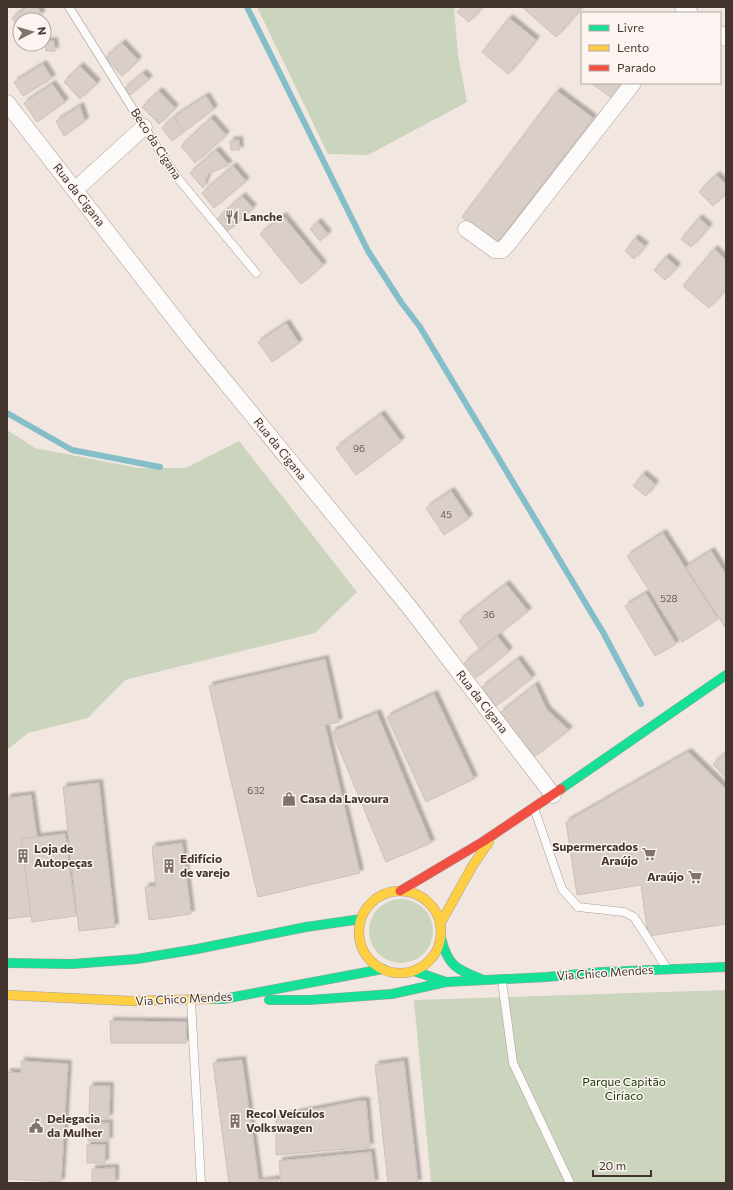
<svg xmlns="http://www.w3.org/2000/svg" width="733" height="1190" viewBox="0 0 733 1190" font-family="Commissioner,sans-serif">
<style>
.green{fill:#cbd5be}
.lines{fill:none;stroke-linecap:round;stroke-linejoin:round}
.stream{stroke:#84bec8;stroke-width:6}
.building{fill:#dacec8;stroke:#ccc1ba;filter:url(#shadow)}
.lane-casing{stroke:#a89d97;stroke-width:9}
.street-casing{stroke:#a89d97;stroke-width:17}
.fast-casing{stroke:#a89d97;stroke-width:10}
.slow-casing{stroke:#a89d97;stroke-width:10}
.jam-casing{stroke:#a89d97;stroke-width:10}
.lane{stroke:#fdfbfa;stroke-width:8}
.street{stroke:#fdfbfa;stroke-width:16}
.fast{stroke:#16e098;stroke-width:9}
.slow{stroke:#ffcf43;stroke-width:9}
.jam{stroke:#f24e42;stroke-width:9}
.labels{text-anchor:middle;stroke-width:3;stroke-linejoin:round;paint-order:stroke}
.number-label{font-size:10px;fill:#695a54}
.street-label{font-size:12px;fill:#43342d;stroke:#fcf4f0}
.poi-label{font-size:12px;font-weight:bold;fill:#43342d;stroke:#fcf4f0;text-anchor:start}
.park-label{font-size:12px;fill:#113600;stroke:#fcf4f0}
</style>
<defs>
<filter id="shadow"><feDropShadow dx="3.5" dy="-3.5" stdDeviation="1" flood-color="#0004"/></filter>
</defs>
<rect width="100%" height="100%" fill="#f2e6e1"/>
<g class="green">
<polygon points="257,7 454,7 458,55 467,102 368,155 328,154"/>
<polygon points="7,430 35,448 138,468 186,468 239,441 357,592 315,633 125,680 88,718 28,733 7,750"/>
<circle cx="401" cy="931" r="32"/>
<polygon points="726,990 726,1183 431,1183 414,1000"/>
</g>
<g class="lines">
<g class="stream">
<polyline points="247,7 368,251 401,302 420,327 604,634 641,704"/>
<polyline points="7,413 72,450 160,467"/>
</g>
</g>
<g class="building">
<polygon points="27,7 37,7 42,14 33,20 20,20 20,29 12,18"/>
<polygon points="462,7 483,7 469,22 457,12"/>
<polygon points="522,7 582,7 556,37"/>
<polygon points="509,18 536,40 508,74 482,52"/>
<polygon points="54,41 55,51 46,51 45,42"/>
<polygon points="122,43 138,60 122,76 105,58"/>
<polygon points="43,64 52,78 23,96 14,82"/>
<polygon points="80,66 97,83 80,99 64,82"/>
<polygon points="143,73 149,79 130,95 124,89"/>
<polygon points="591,83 630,83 616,101"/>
<polygon points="52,84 65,102 37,122 24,103"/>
<polygon points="159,91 175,108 159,124 142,107"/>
<polygon points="557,91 593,118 496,244 462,217"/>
<polygon points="206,96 214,109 183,132 174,117"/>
<polygon points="80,106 85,121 64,136 56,121"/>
<polygon points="174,117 183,132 172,141 162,128"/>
<polygon points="211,118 226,135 195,163 181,146"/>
<polygon points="239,140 240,150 231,150 230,141"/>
<polygon points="216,150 229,165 208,174 203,188 190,173"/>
<polygon points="233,166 246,181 214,208 202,193"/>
<polygon points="716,175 726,184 726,193 713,206 699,192"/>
<polygon points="242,196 253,208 228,231 217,219"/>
<polygon points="283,216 323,265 301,284 260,234"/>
<polygon points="699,218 709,227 691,247 681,239"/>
<polygon points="318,222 328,234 320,241 310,229"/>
<polygon points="635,238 645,246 634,259 625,251"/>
<polygon points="714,249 726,260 726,289 709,308 683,286"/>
<polygon points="666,257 677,267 665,280 654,270"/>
<polygon points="286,323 299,343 272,362 258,342"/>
<polygon points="381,414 401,441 356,475 336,448"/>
<polygon points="643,474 655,484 646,496 633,486"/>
<polygon points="451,491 469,518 444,535 426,508"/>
<polygon points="663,533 718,619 682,642 627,556"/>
<polygon points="711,551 726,575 726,629 686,567"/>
<polygon points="506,584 528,611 480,649 459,621"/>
<polygon points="646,593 676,644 655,656 625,606"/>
<polygon points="497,636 509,651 476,678 464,663"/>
<polygon points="325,659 339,722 325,725 360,873 258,897 209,686"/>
<polygon points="518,659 532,678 496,706 482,687"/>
<polygon points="535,685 547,710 569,730 534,757 500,713"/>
<polygon points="434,694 474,779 426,802 387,717"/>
<polygon points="377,713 431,843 386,862 332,732"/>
<polygon points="688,752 726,789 726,924 648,936 641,885 577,895 566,822"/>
<polygon points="726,752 726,778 713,764"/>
<polygon points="99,783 115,927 79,931 63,787"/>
<polygon points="31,795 48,914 7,919 7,798"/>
<polygon points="65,834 76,916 32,922 21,839"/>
<polygon points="182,843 191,914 149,920 145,887 156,886 152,847"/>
<polygon points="110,1021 186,1022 186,1043 111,1043"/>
<polygon points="242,1060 259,1182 277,1179 277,1183 229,1183 213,1063"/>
<polygon points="21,1061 68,1064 61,1182 7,1179 7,1072 21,1073"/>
<polygon points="404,1061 418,1183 388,1183 375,1065"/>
<polygon points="90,1086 110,1086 109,1118 89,1117"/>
<polygon points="358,1101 366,1101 370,1147 276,1155 276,1117"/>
<polygon points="109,1123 109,1141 88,1141 87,1124"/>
<rect x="87" y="1145" width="18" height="18"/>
<polygon points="371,1152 375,1183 281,1183 279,1161"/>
<polygon points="115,1168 115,1183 92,1183 92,1169"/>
</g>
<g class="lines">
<defs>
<g id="lane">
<polyline points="69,7 144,127 176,176 256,273"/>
<polyline points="534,808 562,889 578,907 624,912 634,917 666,967"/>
<polyline points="502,981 513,1063 570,1183"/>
<polyline points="191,1000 201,1183"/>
</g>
<g id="street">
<polyline points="683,7 690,13"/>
<polyline points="720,34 726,38"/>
<polyline points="7,103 192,341 410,608 553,795"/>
<polyline points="75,190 144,127"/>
<polyline points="466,229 495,250 502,250 507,245 633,83"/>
</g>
<g id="fast">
<polyline points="561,789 726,675"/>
<path d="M 441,938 C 448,966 456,969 481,979"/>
<polyline points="7,963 72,964 137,959 197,949 306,927 361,919"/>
<polyline points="414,971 446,982 546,977 602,972 726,967"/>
<polyline points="211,999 223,999 383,969"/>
<polyline points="269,1000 309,1000 392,994 446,982"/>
</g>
<g id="slow">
<circle cx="400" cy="932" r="41"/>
<polyline points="440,924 473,865 489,842"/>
<polyline points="7,995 130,1001 211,999"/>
</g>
<polyline id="jam" points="400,891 484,841 561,789"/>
</defs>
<use href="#lane" class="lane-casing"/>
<use href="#street" class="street-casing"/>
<use href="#fast" class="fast-casing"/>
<use href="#slow" class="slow-casing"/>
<use href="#jam" class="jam-casing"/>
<use href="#lane" class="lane"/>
<use href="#street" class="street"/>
<use href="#fast" class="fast"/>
<use href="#slow" class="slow"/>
<use href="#jam" class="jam"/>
</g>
<defs>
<symbol id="restaurant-bare" viewBox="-9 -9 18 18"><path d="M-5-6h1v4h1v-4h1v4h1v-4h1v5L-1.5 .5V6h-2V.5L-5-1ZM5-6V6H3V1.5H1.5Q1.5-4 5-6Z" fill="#80726c" stroke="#fcf4f0" stroke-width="2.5" paint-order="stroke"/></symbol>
<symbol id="shop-bare" viewBox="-9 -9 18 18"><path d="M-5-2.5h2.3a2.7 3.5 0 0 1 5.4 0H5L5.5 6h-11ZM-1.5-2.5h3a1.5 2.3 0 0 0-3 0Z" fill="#80726c" stroke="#fcf4f0" stroke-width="2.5" paint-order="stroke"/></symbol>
<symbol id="supermarket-bare" viewBox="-9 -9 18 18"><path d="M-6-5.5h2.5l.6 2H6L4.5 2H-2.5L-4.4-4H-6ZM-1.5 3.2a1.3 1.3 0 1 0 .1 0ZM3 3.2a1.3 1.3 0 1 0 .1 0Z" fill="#80726c" stroke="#fcf4f0" stroke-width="2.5" paint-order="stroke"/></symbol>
<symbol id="building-bare" viewBox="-9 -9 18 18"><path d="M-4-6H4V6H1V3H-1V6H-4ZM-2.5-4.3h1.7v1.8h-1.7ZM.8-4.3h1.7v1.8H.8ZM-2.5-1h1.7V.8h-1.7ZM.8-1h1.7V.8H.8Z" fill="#80726c" stroke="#fcf4f0" stroke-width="2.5" paint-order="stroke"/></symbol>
<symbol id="civic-bare" viewBox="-9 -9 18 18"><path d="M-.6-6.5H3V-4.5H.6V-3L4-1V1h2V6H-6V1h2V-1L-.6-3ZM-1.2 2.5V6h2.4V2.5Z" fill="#80726c" stroke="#fcf4f0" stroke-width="2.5" paint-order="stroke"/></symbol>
</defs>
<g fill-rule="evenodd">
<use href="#restaurant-bare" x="222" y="207" width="20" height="20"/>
<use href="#shop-bare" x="279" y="789" width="20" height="20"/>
<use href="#supermarket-bare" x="639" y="844" width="20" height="20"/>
<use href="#building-bare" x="13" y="846" width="20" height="20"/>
<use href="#building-bare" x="159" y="856" width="20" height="20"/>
<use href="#supermarket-bare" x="685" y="867" width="20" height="20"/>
<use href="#building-bare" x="225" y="1111" width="20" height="20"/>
<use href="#civic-bare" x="26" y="1116" width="20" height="20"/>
</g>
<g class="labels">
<g class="number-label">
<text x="359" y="452">96</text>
<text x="446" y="518">45</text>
<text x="669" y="602">528</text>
<text x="489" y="618">36</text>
<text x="256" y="794">632</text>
</g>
<g class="street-label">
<text transform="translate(156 144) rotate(57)" y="4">Beco da Cigana</text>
<text transform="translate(79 195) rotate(52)" y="4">Rua da Cigana</text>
<text transform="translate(280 449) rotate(51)" y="4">Rua da Cigana</text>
<text transform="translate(482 702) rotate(52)" y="4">Rua da Cigana</text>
<text transform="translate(605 973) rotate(-4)" y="4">Via Chico Mendes</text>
<text transform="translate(184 999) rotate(-3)" y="4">Via Chico Mendes</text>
</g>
<g class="poi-label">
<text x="243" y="221">Lanche</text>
<text x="300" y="803">Casa da Lavoura</text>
<text x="638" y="851" text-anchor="end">Supermercados<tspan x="638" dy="14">Araújo</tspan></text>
<text x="34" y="853">Loja de<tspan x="34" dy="14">Autopeças</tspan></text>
<text x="180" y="863">Edifício<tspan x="180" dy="14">de varejo</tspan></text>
<text x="684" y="881" text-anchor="end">Araújo</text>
<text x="246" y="1118">Recol Veículos<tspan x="246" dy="14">Volkswagen</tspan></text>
<text x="47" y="1123">Delegacia<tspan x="47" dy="14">da Mulher</tspan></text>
</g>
<g class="park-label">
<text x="624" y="1086">Parque Capitão<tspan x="624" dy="14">Ciríaco</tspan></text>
</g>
</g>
<rect width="733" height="1190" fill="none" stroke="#43342d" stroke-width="16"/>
<rect x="581" y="12" width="140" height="72" fill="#fcf4f0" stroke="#b2a7a2"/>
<rect x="589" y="25" width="20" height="6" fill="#16e098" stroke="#b2a7a2"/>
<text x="617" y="32" font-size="12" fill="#43342d">Livre</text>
<rect x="589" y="45" width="20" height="6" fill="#ffcf43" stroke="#b2a7a2"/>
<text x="617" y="52" font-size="12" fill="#43342d">Lento</text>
<rect x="589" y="65" width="20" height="6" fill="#f24e42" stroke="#b2a7a2"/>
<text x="617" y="72" font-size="12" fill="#43342d">Parado</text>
<g transform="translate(32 32) rotate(84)"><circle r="19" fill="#fcf4f0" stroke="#b2a7a2"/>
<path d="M0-3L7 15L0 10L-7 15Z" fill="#80726c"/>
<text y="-6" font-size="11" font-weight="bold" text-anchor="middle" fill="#43342d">N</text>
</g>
<path d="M593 1170v6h58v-6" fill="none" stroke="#43342d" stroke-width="2"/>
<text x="599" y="1170" font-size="12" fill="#43342d" stroke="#fcf4f0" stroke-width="3" paint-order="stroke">20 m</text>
</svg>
